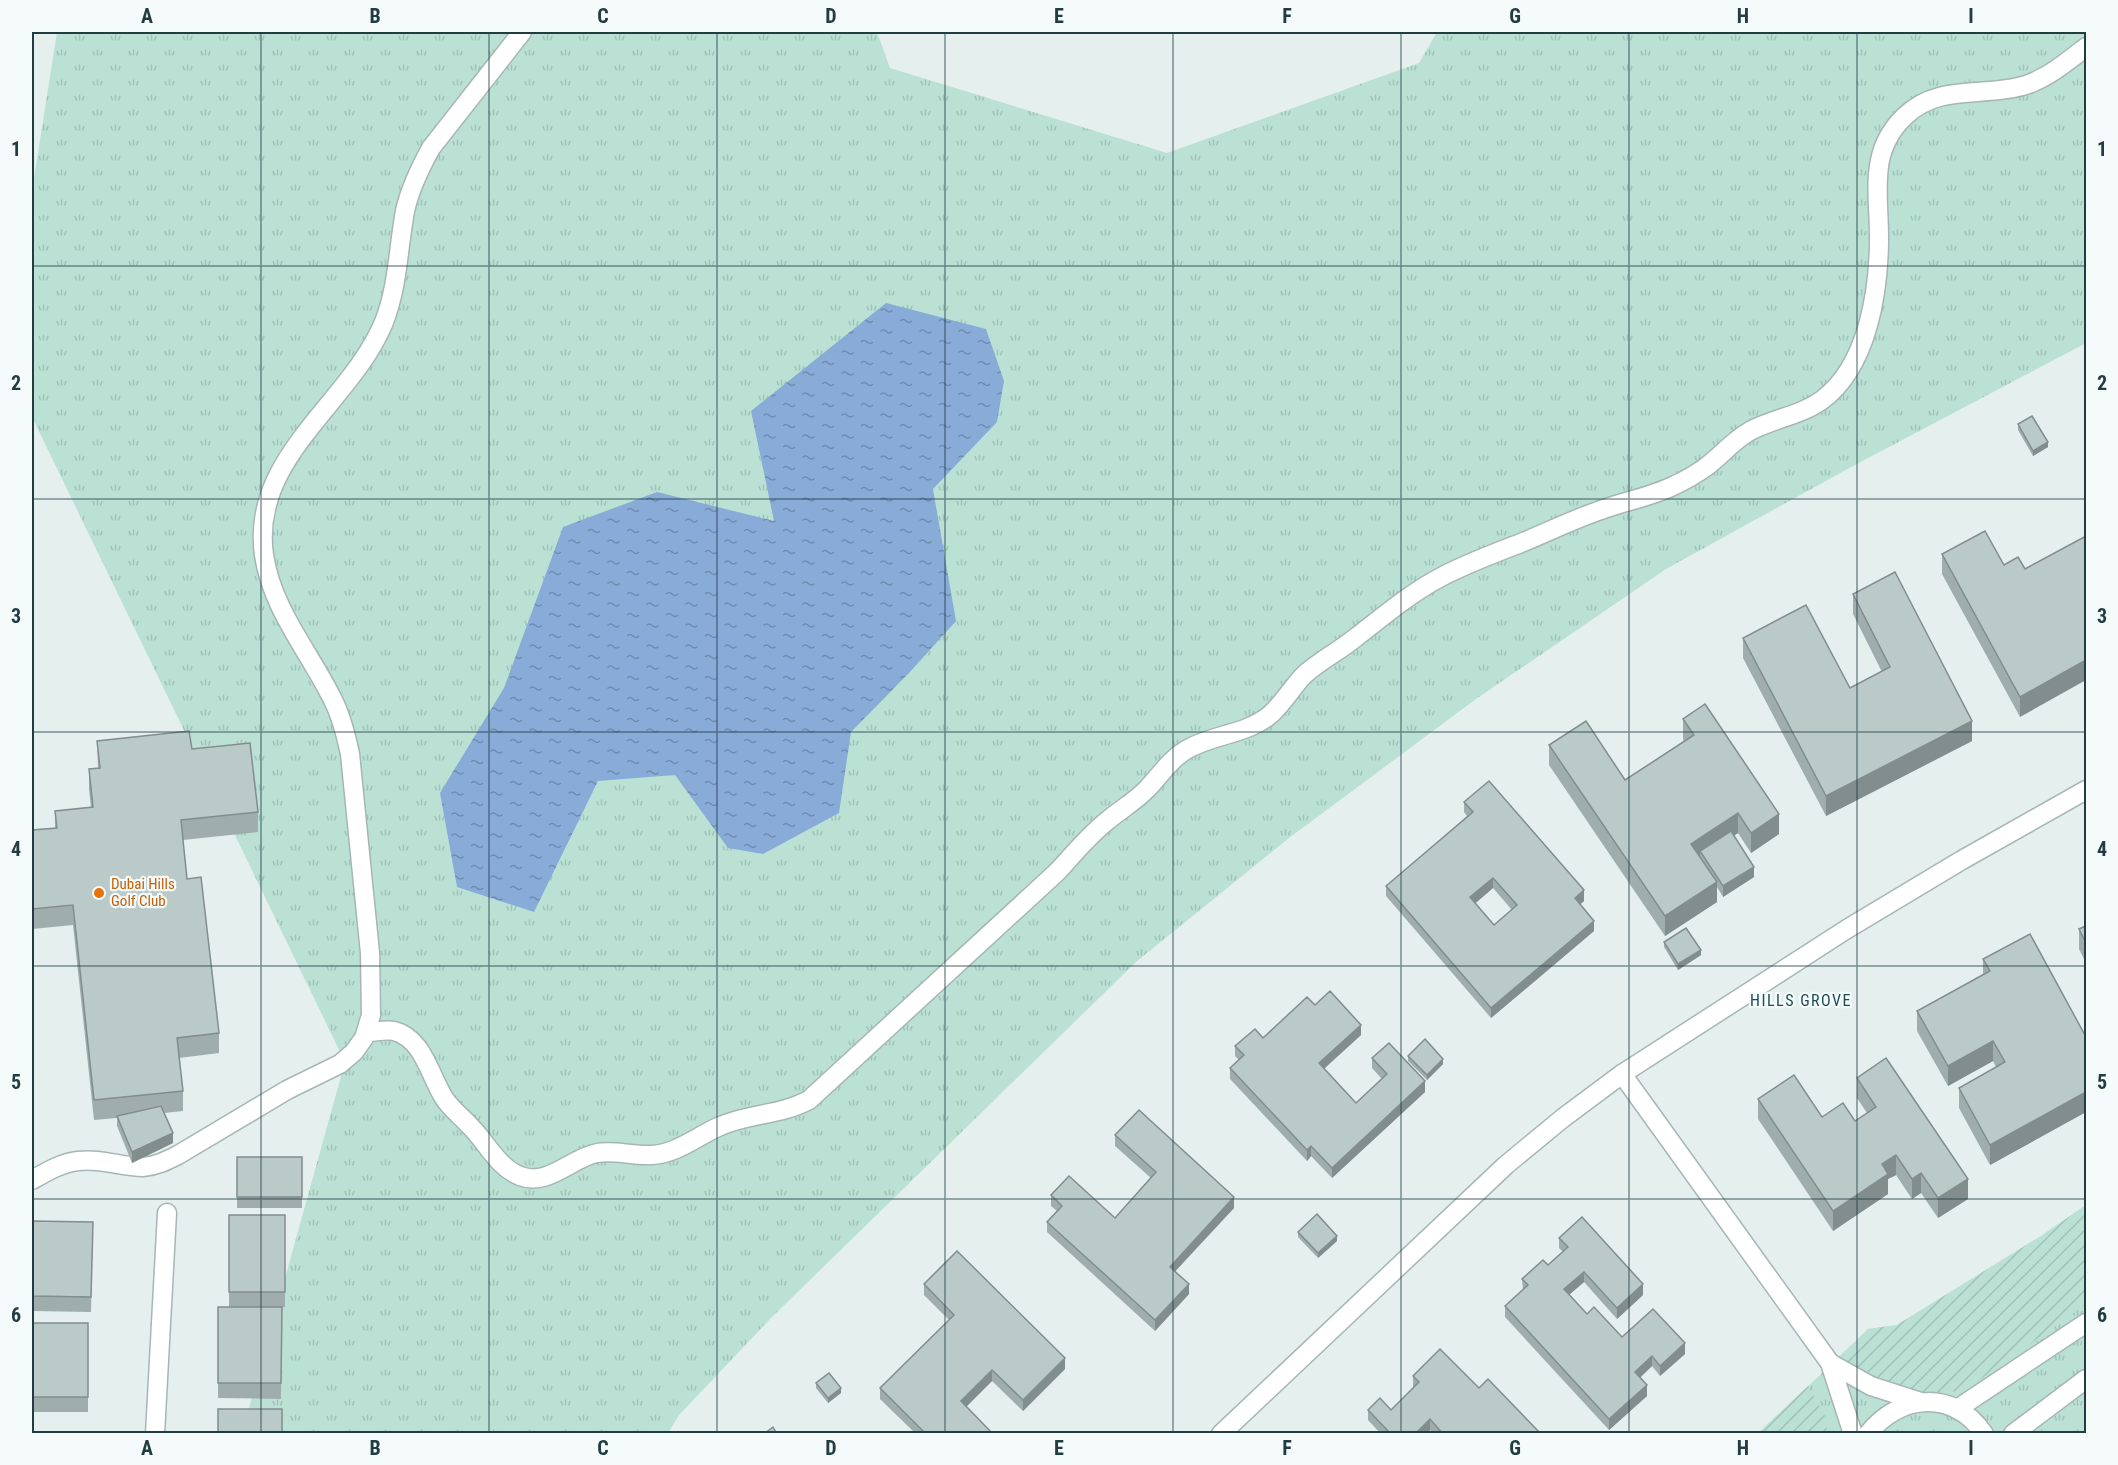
<svg xmlns="http://www.w3.org/2000/svg" width="2118" height="1465" viewBox="0 0 2118 1465" font-family="'Roboto Condensed',sans-serif">
<style>
.grass{fill:url(#grass-tufts)}
.garden{fill:url(#garden-furrows)}
.water{fill:url(#water-ripples)}
.lines{fill:none;stroke-linecap:round;stroke-linejoin:round}
.minor-casing{stroke:#a6b6b7;stroke-width:21}
.tertiary-casing{stroke:#a6b6b7;stroke-width:21}
.minor{stroke:#fff;stroke-width:18}
.tertiary{stroke:#fff;stroke-width:18}
.wall{fill:#9faead;fill-rule:evenodd}
.shaded-wall{fill:#828d8d}
.building{fill:#b9cac9;stroke:#828d8d;stroke-width:1.5;fill-rule:evenodd}
.grid{fill:none;stroke:#213d42;stroke-width:1.5;stroke-opacity:0.55}
.food-dot{fill:#e8710a;stroke:#f5fafa;stroke-width:2}
.labels{text-anchor:middle;stroke-width:4.5;stroke-linejoin:round;paint-order:stroke}
.food-label{font-size:15px;fill:#c56008;stroke:#f5fafa;text-anchor:start}
.neighbourhood-label{font-size:16px;letter-spacing:1.5px;fill:#1b4c56;stroke:#f5fafa}
.neatline{fill:none;stroke:#213d42;stroke-width:2}
.grid-label{font-size:20px;text-anchor:middle;font-weight:bold;fill:#213d42}
</style>
<defs>
<pattern id="grass-tufts" width="24" height="20" patternUnits="userSpaceOnUse" patternTransform="scale(1.5)"><rect width="24" height="20" fill="#bbe1d5"/><path d="M3 7l-1-3M5 7V3M7 7l1-3M15 17l-1-3M17 17v-4M19 17l1-3" fill="none" stroke="#a0c2b8"/></pattern>
<pattern id="garden-furrows" width="10" height="10" patternUnits="userSpaceOnUse" patternTransform="scale(1.5)"><rect width="10" height="10" fill="#bbe1d5"/><path d="M-1 1l2-2M0 10L10 0M9 11l2-2" fill="none" stroke="#a0c2b8"/></pattern>
<pattern id="water-ripples" width="26" height="14" patternUnits="userSpaceOnUse" patternTransform="scale(1.5)"><rect width="26" height="14" fill="#88abd7"/><path d="M2 4q2-2 4 0t4 0M15 11q2-2 4 0t4 0" fill="none" stroke="#6f8cb0"/></pattern>
</defs>
<rect width="100%" height="100%" fill="#e4efee"/>
<g class="grass">
<polygon points="57,32 877,32 890,68 1167,153 1419,63 1437,32 2086,32 2086,343 1853,466 1666,569 1476,699 1289,838 1136,962 771,1318 679,1415 668,1433 242,1433 345,1062 32,417 32,191"/>
<polygon points="2086,1205 2086,1433 1758,1434 1868,1329 1897,1325 2041,1236"/>
</g>
<g class="garden">
<polygon points="2086,1205 2086,1304 1965,1390 1933,1394 1900,1394 1835,1364 1868,1329 1897,1325 2041,1236"/>
<polygon points="1808,1386 1826,1418 1827,1433 1758,1433"/>
</g>
<polygon class="water" points="886,303 986,329 1004,381 997,422 933,489 956,621 909,673 851,732 839,813 763,854 728,848 675,775 598,781 534,912 457,887 440,793 504,688 563,527 657,492 774,521 751,411"/>
<g class="lines">
<defs>
<g id="minor">
<path d="M 367,1032 C 375,1032 386,1029 394,1031 C 423,1038 430,1076 444,1098 C 451,1109 461,1116 469,1125 C 486,1141 497,1167 520,1176 C 548,1187 571,1158 597,1153 C 615,1150 633,1156 651,1155 C 676,1154 696,1137 718,1127 C 748,1113 779,1116 809,1100 L 1057,872 C 1073,855 1088,836 1107,821 C 1120,810 1134,802 1146,790 C 1160,776 1169,760 1186,750 C 1212,734 1247,735 1271,714 C 1283,703 1292,688 1303,676 C 1319,661 1338,652 1355,638 C 1384,616 1410,593 1443,576 C 1468,563 1495,553 1521,543 C 1548,532 1574,519 1601,510 C 1625,501 1651,497 1675,485 C 1686,480 1696,474 1706,467 C 1722,455 1731,442 1750,431 C 1774,418 1800,416 1822,400 C 1868,366 1879,291 1879,237 C 1879,192 1868,151 1905,116 C 1939,83 1985,98 2026,85 C 2049,77 2068,61 2086,47"/>
<polyline points="1622,1074 1830,1363 1853,1434"/>
<path d="M 32,1180 C 46,1172 61,1163 78,1161 C 101,1158 121,1167 143,1167 C 156,1166 166,1161 178,1155 L 287,1090 L 340,1064 L 354,1052 L 364,1038 L 371,1015 L 370,953 L 350,754 C 346,735 341,715 332,698 C 308,650 272,609 264,555 C 250,457 351,403 384,322 C 398,286 398,249 405,211 C 410,188 420,168 431,148 L 522,32"/>
<polyline points="1830,1363 1871,1386 1921,1402"/>
<polyline points="155,1434 167,1213"/>
<polyline points="1221,1434 1506,1165 1563,1118 1622,1074 1847,929 1962,860 2086,790"/>
</g>
<g id="tertiary">
<polyline points="1957,1409 2086,1323"/>
<path d="M 1868,1434 C 1899,1394 1954,1389 1984,1434"/>
<polyline points="2013,1434 2086,1379"/>
</g>
</defs>
<use href="#minor" class="minor-casing"/>
<use href="#tertiary" class="tertiary-casing"/>
<use href="#minor" class="minor"/>
<use href="#tertiary" class="tertiary"/>
</g>
<g class="wall">
<polygon points="2018,424 2048,447 2033,456 2018,430"/>
<polygon points="1942,554 2025,569 2020,717 1942,574"/>
<polygon points="1853,594 1972,741 1826,816 1743,658 1743,638 1850,688 1882,672 1853,614"/>
<polygon points="1683,719 1779,834 1751,853 1738,833 1733,836 1754,877 1723,897 1717,887 1717,902 1665,936 1549,765 1549,745 1625,780 1684,741 1683,739"/>
<polygon points="97,741 192,749 258,812 258,832 183,840 187,879 219,1033 219,1053 179,1058 183,1091 183,1111 164,1113 173,1143 132,1163 117,1126 117,1118 94,1120 73,925 32,929 32,830 55,828 55,811 91,807 89,789 89,769 98,768"/>
<path d="M 1464,802 L 1584,901 L 1580,904 L 1594,931 L 1491,1018 L 1386,896 L 1386,886 L 1467,816 L 1464,812 ZM 1493,888 L 1512,910 L 1494,925 L 1475,903 Z"/>
<polygon points="2086,926 2086,963 2079,949 2079,929"/>
<polygon points="1664,942 1701,955 1678,970 1664,947"/>
<polygon points="1983,959 2086,1037 2086,1112 1990,1165 1959,1108 1959,1088 1996,1067 1993,1061 1948,1086 1917,1031 1917,1011 1983,974"/>
<polygon points="1315,1005 1361,1035 1324,1069 1356,1103 1382,1079 1372,1068 1372,1058 1425,1092 1332,1178 1311,1156 1307,1161 1230,1079 1230,1068 1239,1060 1235,1056 1235,1046 1263,1038"/>
<polygon points="1408,1056 1443,1064 1427,1080 1408,1061"/>
<polygon points="1857,1078 1968,1199 1938,1218 1921,1193 1912,1199 1896,1175 1888,1179 1888,1194 1833,1231 1758,1119 1758,1099 1822,1117 1855,1121 1867,1113 1857,1098"/>
<polygon points="1115,1135 1234,1208 1175,1271 1189,1294 1155,1331 1047,1232 1047,1222 1057,1211 1051,1206 1051,1195 1115,1218 1151,1178 1115,1146"/>
<rect x="237" y="1157" width="65" height="51"/>
<polygon points="229,1215 285,1215 285,1307 282,1307 281,1399 218,1398 218,1307 229,1307"/>
<polygon points="32,1221 93,1222 91,1312 32,1311"/>
<polygon points="1298,1232 1337,1241 1318,1258 1298,1237"/>
<polygon points="1559,1238 1643,1295 1617,1319 1584,1282 1569,1295 1587,1314 1622,1337 1685,1354 1660,1376 1652,1366 1640,1378 1647,1396 1609,1430 1505,1317 1505,1306 1523,1290 1522,1279 1548,1265 1563,1252 1559,1248"/>
<polygon points="924,1284 1065,1369 1023,1411 992,1381 966,1407 993,1434 916,1434 880,1399 880,1388 949,1320 924,1295"/>
<rect x="32" y="1323" width="56" height="89"/>
<polygon points="1413,1376 1479,1388 1541,1434 1433,1434 1430,1430 1426,1434 1381,1434 1368,1420 1368,1410 1391,1410 1414,1387 1413,1386"/>
<polygon points="816,1383 841,1393 828,1403 816,1388"/>
</g>
<g class="shaded-wall">
<polygon points="2048,442 2048,447 2033,456 2033,451"/>
<polygon points="2086,660 2086,680 2020,717 2020,697"/>
<polygon points="1972,721 1972,741 1826,816 1826,796"/>
<polygon points="1738,813 1738,833 1704,856 1700,851 1700,858 1691,844"/>
<polygon points="1779,814 1779,834 1751,853 1751,833"/>
<polygon points="1754,867 1754,877 1723,897 1723,886"/>
<polygon points="1493,878 1493,888 1470,908 1470,897"/>
<polygon points="1717,882 1717,902 1665,936 1665,916"/>
<polygon points="1584,890 1584,901 1575,909 1575,898"/>
<polygon points="1594,921 1594,931 1491,1018 1491,1008"/>
<polygon points="1701,950 1701,955 1678,970 1678,964"/>
<polygon points="1361,1025 1361,1035 1319,1073 1319,1063"/>
<polygon points="1993,1041 1993,1061 1948,1086 1948,1066"/>
<polygon points="1443,1059 1443,1064 1427,1080 1427,1075"/>
<polygon points="1425,1081 1425,1092 1332,1178 1332,1168"/>
<polygon points="2086,1092 2086,1112 1990,1165 1990,1145"/>
<polygon points="173,1133 173,1143 132,1163 132,1152"/>
<polygon points="1311,1146 1311,1156 1307,1161 1307,1150"/>
<polygon points="1896,1155 1896,1175 1888,1179 1888,1194 1833,1231 1833,1211 1882,1164"/>
<polygon points="1921,1173 1921,1193 1912,1199 1912,1179"/>
<polygon points="1968,1179 1968,1199 1938,1218 1938,1198"/>
<polygon points="1234,1197 1234,1208 1170,1277 1170,1267"/>
<polygon points="1337,1236 1337,1241 1318,1258 1318,1253"/>
<polygon points="1584,1272 1584,1282 1564,1299 1564,1289"/>
<polygon points="1189,1284 1189,1294 1155,1331 1155,1320"/>
<polygon points="1643,1284 1643,1295 1617,1319 1617,1308"/>
<polygon points="1685,1343 1685,1354 1660,1376 1660,1366"/>
<polygon points="1652,1356 1652,1366 1635,1382 1635,1372"/>
<polygon points="1065,1358 1065,1369 1023,1411 1023,1400"/>
<polygon points="992,1370 992,1381 961,1412 961,1401"/>
<polygon points="1647,1385 1647,1396 1609,1430 1609,1419"/>
<polygon points="841,1388 841,1393 828,1403 828,1398"/>
<polygon points="1430,1419 1430,1430 1426,1434 1415,1434"/>
</g>
<g class="building">
<polygon points="2032,416 2048,442 2033,451 2018,424"/>
<polygon points="1985,531 2004,565 2018,557 2025,569 2086,536 2086,660 2020,697 1942,554"/>
<polygon points="1895,572 1972,721 1826,796 1743,638 1806,605 1850,688 1890,667 1853,594"/>
<polygon points="1705,704 1779,814 1751,833 1738,813 1691,844 1717,882 1665,916 1549,745 1586,721 1625,780 1694,735 1683,719"/>
<polygon points="189,731 192,749 250,743 258,812 181,820 187,879 201,877 219,1033 177,1038 183,1091 94,1100 73,905 32,909 32,830 57,828 55,811 93,807 89,769 100,768 97,741"/>
<path d="M 1489,781 L 1584,890 L 1575,898 L 1594,921 L 1491,1008 L 1386,886 L 1473,812 L 1464,802 ZM 1493,878 L 1517,905 L 1494,925 L 1470,897 Z"/>
<polygon points="1731,831 1754,867 1723,886 1700,851"/>
<polygon points="2086,926 2086,943 2079,929"/>
<polygon points="1686,928 1701,950 1678,964 1664,942"/>
<polygon points="2030,934 2086,1037 2086,1092 1990,1145 1959,1088 2005,1062 1993,1041 1948,1066 1917,1011 1990,971 1983,959"/>
<polygon points="1330,991 1361,1025 1319,1063 1356,1103 1387,1074 1372,1058 1389,1043 1425,1081 1332,1168 1311,1146 1307,1150 1230,1068 1244,1055 1235,1046 1255,1029 1263,1038 1307,997 1315,1005"/>
<polygon points="1425,1039 1443,1059 1427,1075 1408,1056"/>
<polygon points="1886,1058 1968,1179 1938,1198 1921,1173 1912,1179 1896,1155 1882,1164 1888,1174 1833,1211 1758,1099 1794,1075 1822,1117 1843,1103 1855,1121 1876,1107 1857,1078"/>
<polygon points="161,1106 173,1133 132,1152 117,1116"/>
<polygon points="1139,1110 1234,1197 1170,1267 1189,1284 1155,1320 1047,1222 1062,1206 1051,1195 1069,1176 1115,1218 1156,1172 1115,1135"/>
<rect x="237" y="1157" width="65" height="40"/>
<polygon points="1317,1214 1337,1236 1318,1253 1298,1232"/>
<rect x="229" y="1215" width="56" height="77"/>
<polygon points="1582,1217 1643,1284 1617,1308 1584,1272 1564,1289 1587,1314 1594,1307 1622,1337 1653,1309 1685,1343 1660,1366 1652,1356 1635,1372 1647,1385 1609,1419 1505,1306 1528,1285 1522,1279 1543,1260 1548,1265 1568,1247 1559,1238"/>
<polygon points="32,1221 93,1222 91,1297 32,1296"/>
<polygon points="957,1251 1065,1358 1023,1400 992,1370 961,1401 993,1434 926,1434 880,1388 954,1315 924,1284"/>
<polygon points="218,1307 282,1307 281,1383 218,1383"/>
<rect x="32" y="1323" width="56" height="74"/>
<polygon points="1440,1349 1479,1388 1488,1379 1541,1434 1443,1434 1430,1419 1415,1434 1391,1434 1368,1410 1380,1398 1391,1410 1419,1382 1413,1376"/>
<polygon points="829,1373 841,1388 828,1398 816,1383"/>
<rect x="218" y="1409" width="64" height="25"/>
<polygon points="773,1427 777,1434 764,1434"/>
</g>
<path class="grid" d="M 261,32 L 261,1434M 489,32 L 489,1434M 717,32 L 717,1434M 945,32 L 945,1434M 1173,32 L 1173,1434M 1401,32 L 1401,1434M 1629,32 L 1629,1434M 1857,32 L 1857,1434M 32,266 L 2086,266M 32,499 L 2086,499M 32,732 L 2086,732M 32,966 L 2086,966M 32,1199 L 2086,1199"/>
<circle class="food-dot" cx="99" cy="893" r="6"/>
<g class="labels">
<g class="food-label">
<text x="111" y="889">Dubai Hills<tspan x="111" dy="17">Golf Club</tspan></text>
</g>
<g class="neighbourhood-label">
<text x="1801" y="1006">HILLS GROVE</text>
</g>
</g>
<rect width="2118" height="1465" fill="none" stroke="#f5fafa" stroke-width="66"/>
<rect x="33" y="33" width="2052" height="1399" class="neatline"/>
<g class="grid-label">
<text x="147" y="23">A</text>
<text x="375" y="23">B</text>
<text x="603" y="23">C</text>
<text x="831" y="23">D</text>
<text x="1059" y="23">E</text>
<text x="1287" y="23">F</text>
<text x="1515" y="23">G</text>
<text x="1743" y="23">H</text>
<text x="1971" y="23">I</text>
<text x="16" y="156">1</text>
<text x="2102" y="156">1</text>
<text x="16" y="390">2</text>
<text x="2102" y="390">2</text>
<text x="16" y="623">3</text>
<text x="2102" y="623">3</text>
<text x="16" y="856">4</text>
<text x="2102" y="856">4</text>
<text x="16" y="1089">5</text>
<text x="2102" y="1089">5</text>
<text x="16" y="1322">6</text>
<text x="2102" y="1322">6</text>
<text x="147" y="1455">A</text>
<text x="375" y="1455">B</text>
<text x="603" y="1455">C</text>
<text x="831" y="1455">D</text>
<text x="1059" y="1455">E</text>
<text x="1287" y="1455">F</text>
<text x="1515" y="1455">G</text>
<text x="1743" y="1455">H</text>
<text x="1971" y="1455">I</text>
</g>
</svg>
